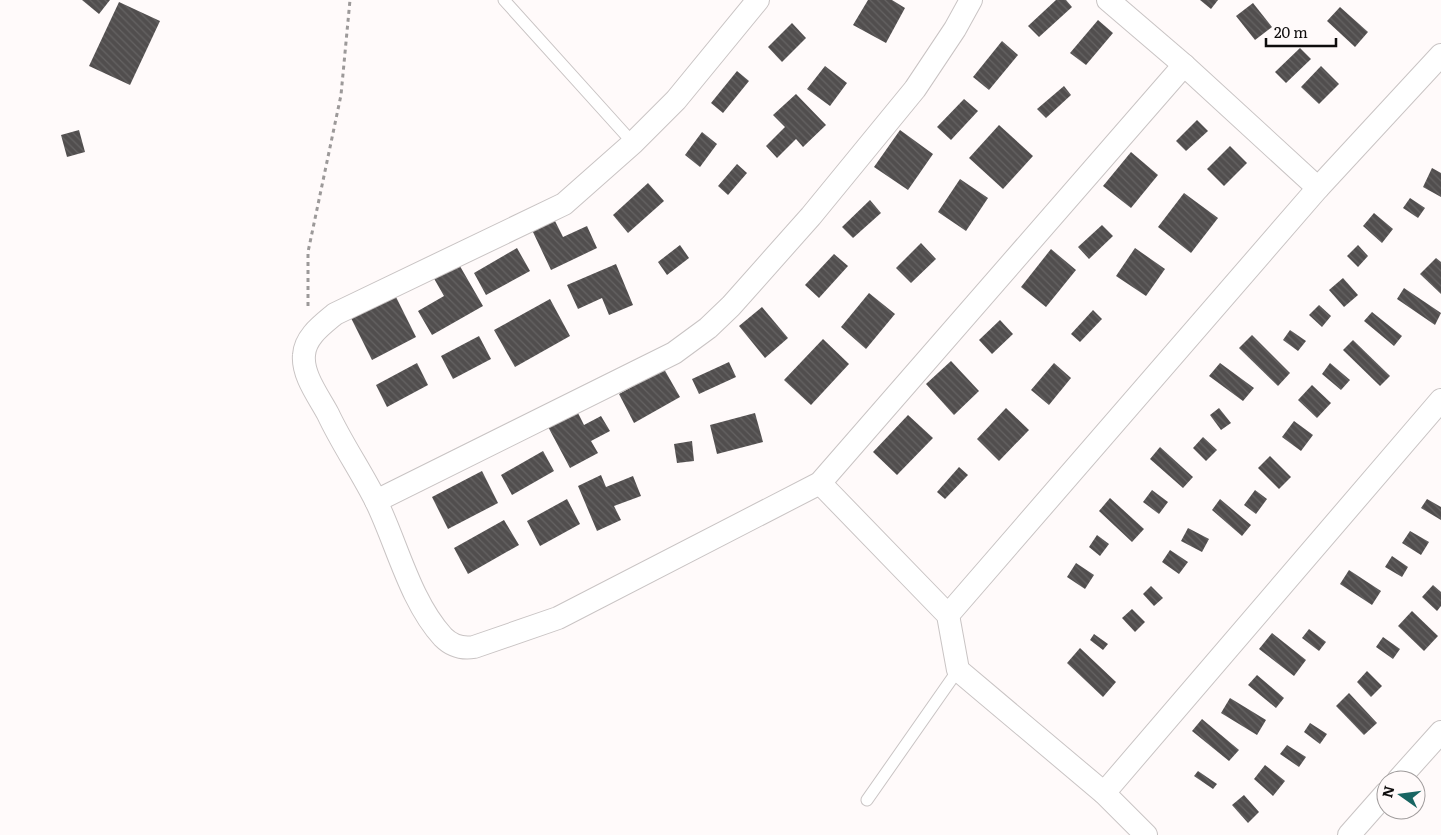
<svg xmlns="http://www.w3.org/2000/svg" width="1441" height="835" viewBox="0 0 1441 835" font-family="Literata,serif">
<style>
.building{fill:url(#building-back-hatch)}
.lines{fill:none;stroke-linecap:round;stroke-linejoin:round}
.service-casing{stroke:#c9c4c4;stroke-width:13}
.minor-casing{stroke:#c9c4c4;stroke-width:24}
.path{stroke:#9c9999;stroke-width:3;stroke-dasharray:4 4;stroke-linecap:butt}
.service{stroke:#fff;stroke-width:11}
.minor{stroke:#fff;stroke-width:22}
</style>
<defs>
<pattern id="building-back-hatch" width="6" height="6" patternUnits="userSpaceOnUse" patternTransform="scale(1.25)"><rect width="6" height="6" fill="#514e4e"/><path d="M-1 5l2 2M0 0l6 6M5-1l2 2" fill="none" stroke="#656363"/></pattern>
</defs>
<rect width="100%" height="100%" fill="#fffafa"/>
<g class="building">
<polygon points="82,0 110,0 99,14"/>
<polygon points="868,0 892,0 905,8 886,43 853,25"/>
<polygon points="1056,0 1066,0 1072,7 1039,37 1028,26"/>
<polygon points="1200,0 1218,0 1211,9"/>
<polygon points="119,2 160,21 130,85 89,66"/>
<polygon points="1253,3 1272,27 1255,40 1236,16"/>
<polygon points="1340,7 1368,32 1355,47 1327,21"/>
<polygon points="1098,20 1113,33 1086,65 1070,53"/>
<polygon points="792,23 806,38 782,62 768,47"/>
<polygon points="1002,41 1018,55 989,90 973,77"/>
<polygon points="1300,48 1311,59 1286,83 1275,72"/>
<polygon points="825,66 847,83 830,106 807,89"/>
<polygon points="1321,66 1339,84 1319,104 1301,87"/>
<polygon points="737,71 749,81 723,113 711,103"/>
<polygon points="1064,86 1071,95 1046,118 1037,109"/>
<polygon points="796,94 826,125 803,147 796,139 777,158 766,146 785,127 773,115"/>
<polygon points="964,99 978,111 951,140 937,127"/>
<polygon points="1197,120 1208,131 1186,151 1176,141"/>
<polygon points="999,125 1033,156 1003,189 969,158"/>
<polygon points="79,130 85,152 67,157 61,135"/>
<polygon points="900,130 933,154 908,190 874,167"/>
<polygon points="702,132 717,144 700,167 685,155"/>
<polygon points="1230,146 1247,163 1224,186 1207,169"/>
<polygon points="1131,152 1158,175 1131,208 1103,186"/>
<polygon points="737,164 747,173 728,195 718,186"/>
<polygon points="1432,168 1441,173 1441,197 1423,187"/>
<polygon points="960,179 988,198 966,231 938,212"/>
<polygon points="648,183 664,201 628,233 613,215"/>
<polygon points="1184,193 1218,218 1191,253 1158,227"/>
<polygon points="1410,198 1425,208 1418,218 1403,208"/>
<polygon points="870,200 881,213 853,238 842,227"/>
<polygon points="1374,213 1393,229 1382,243 1363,226"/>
<polygon points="554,219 563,237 587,226 597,248 551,270 532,230"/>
<polygon points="1102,225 1113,236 1089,259 1078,247"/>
<polygon points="921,243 936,259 911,283 896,268"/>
<polygon points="680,245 689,258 667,275 658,262"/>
<polygon points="1358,245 1368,256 1358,267 1347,256"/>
<polygon points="517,248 530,271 486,295 474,273"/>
<polygon points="1135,248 1165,269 1146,296 1116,276"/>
<polygon points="1051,249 1076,270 1046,307 1021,287"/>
<polygon points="834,254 848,266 819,298 805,285"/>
<polygon points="1436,258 1441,262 1441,294 1420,274"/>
<polygon points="457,261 483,306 432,335 418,311 444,296 432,275"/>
<polygon points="616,264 633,305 609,315 602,298 578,309 567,285"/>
<polygon points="1343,278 1358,295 1344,307 1329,290"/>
<polygon points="1404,288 1441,313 1435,325 1397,299"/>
<polygon points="393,291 416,337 372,360 349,314"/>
<polygon points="869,293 895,314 866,349 841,327"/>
<polygon points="550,299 570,336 515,367 494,330"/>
<polygon points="1319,305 1331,316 1322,327 1309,315"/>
<polygon points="762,307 788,338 765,358 739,326"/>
<polygon points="1093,310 1102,319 1080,342 1071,334"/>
<polygon points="1372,312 1402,336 1394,346 1364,321"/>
<polygon points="1000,320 1013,334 992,354 979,340"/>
<polygon points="1290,330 1306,341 1298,351 1283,340"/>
<polygon points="1252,335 1290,373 1278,386 1239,348"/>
<polygon points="479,336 491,359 453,379 441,356"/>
<polygon points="823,339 849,364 811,405 784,380"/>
<polygon points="1353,340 1390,376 1380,386 1343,350"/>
<polygon points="951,361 979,391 954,415 926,384"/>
<polygon points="729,362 736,377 699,394 692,379"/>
<polygon points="417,363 428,385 387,407 376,385"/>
<polygon points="1054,363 1071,378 1049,405 1031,390"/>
<polygon points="1220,363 1254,388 1243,401 1209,376"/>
<polygon points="1330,363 1350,380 1341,390 1322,374"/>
<polygon points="664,369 680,397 634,423 619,394"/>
<polygon points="1312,385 1331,403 1317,418 1298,400"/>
<polygon points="575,407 584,425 601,416 610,431 591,441 598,453 570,468 546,423"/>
<polygon points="1006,408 1029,430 999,461 977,439"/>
<polygon points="1219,408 1231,423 1221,430 1210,415"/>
<polygon points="755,413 763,442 717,454 710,425"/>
<polygon points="908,415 933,438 897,475 873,452"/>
<polygon points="1294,421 1313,435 1301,451 1282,437"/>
<polygon points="1203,437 1217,450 1206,461 1193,448"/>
<polygon points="692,441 694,461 677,463 674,444"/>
<polygon points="1160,447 1193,477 1183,488 1150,459"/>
<polygon points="543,451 554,471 512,495 501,475"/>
<polygon points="1270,456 1291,477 1279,489 1258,468"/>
<polygon points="959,467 968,475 945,499 937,492"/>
<polygon points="482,471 498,503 448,529 432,497"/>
<polygon points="601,475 606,487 633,476 641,496 614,506 621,520 597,531 578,486"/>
<polygon points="1152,490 1168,502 1159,514 1143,502"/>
<polygon points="1255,490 1267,499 1256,514 1244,505"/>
<polygon points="1110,498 1144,529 1132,542 1099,511"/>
<polygon points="567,499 580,524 540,546 527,521"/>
<polygon points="1220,499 1251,525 1242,536 1212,510"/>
<polygon points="1427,499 1441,507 1441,520 1421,508"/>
<polygon points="504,520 519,545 468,574 454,548"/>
<polygon points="1188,528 1209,539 1202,552 1181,541"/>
<polygon points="1410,531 1429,542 1421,555 1402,543"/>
<polygon points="1097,535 1109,544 1100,556 1089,547"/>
<polygon points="1170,550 1188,562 1179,574 1162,562"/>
<polygon points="1392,556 1408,567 1402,577 1385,567"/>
<polygon points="1076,563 1094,575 1085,589 1067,577"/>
<polygon points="1349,570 1381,591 1372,605 1340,584"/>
<polygon points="1433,585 1441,592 1441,606 1437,611 1422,597"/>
<polygon points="1151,586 1163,598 1154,606 1143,594"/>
<polygon points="1132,609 1145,622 1135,632 1122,618"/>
<polygon points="1412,611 1438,636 1424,651 1398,626"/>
<polygon points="1309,629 1326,642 1319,651 1302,638"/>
<polygon points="1272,633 1306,660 1294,676 1259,649"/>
<polygon points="1094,634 1108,644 1103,650 1090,640"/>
<polygon points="1383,637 1400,649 1393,659 1376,647"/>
<polygon points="1080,648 1116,682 1103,697 1067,663"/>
<polygon points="1367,671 1382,686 1371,697 1357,682"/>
<polygon points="1257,675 1284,698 1276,708 1248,685"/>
<polygon points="1349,693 1377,723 1364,735 1336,706"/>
<polygon points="1230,698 1266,720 1257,735 1221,713"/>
<polygon points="1202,719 1239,750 1229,761 1192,731"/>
<polygon points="1310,723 1327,734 1320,744 1304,732"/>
<polygon points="1287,745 1306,757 1299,767 1280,754"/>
<polygon points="1265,765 1285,781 1273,796 1254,779"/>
<polygon points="1198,771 1217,784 1213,789 1194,776"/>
<polygon points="1244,795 1259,812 1248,823 1232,805"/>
</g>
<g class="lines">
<defs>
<g id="service">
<polyline points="504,0 633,143"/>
<polyline points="867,800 958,670"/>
</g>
<g id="minor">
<path d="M 758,0 L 676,100 L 633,143 L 564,204 L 335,314 C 322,325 305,337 304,355 C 302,375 319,397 328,414 C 342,444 361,471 376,501 C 397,544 410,601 443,637 C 452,646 462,649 474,647 L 558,618 L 820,483 L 1184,65"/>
<polyline points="1108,0 1184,65 1318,188"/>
<polyline points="820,483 948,615 958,670 1104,793 1146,835"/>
<polyline points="376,501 674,353 708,328 731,306 811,216 915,89 955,29 971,0"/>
<polyline points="948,615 1318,188 1441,55"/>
<polyline points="1398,780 1441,732"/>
<polyline points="1104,793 1441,400"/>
<polyline points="1349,835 1386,793"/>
</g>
</defs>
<use href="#service" class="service-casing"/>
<use href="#minor" class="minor-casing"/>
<polyline class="path" points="308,306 308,252 341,95 350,0"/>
<use href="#service" class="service"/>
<use href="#minor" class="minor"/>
</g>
<g transform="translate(1401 795) rotate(284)"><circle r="24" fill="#fffafa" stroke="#9f9b9b"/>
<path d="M0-4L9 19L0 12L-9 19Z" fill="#186562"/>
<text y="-8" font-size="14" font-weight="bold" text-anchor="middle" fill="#0f0d0d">N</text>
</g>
<path d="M1266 38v8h70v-8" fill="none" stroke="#0f0d0d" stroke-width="2.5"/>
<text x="1274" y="38" font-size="15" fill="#0f0d0d" stroke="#fffafa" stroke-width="4" paint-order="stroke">20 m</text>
</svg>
